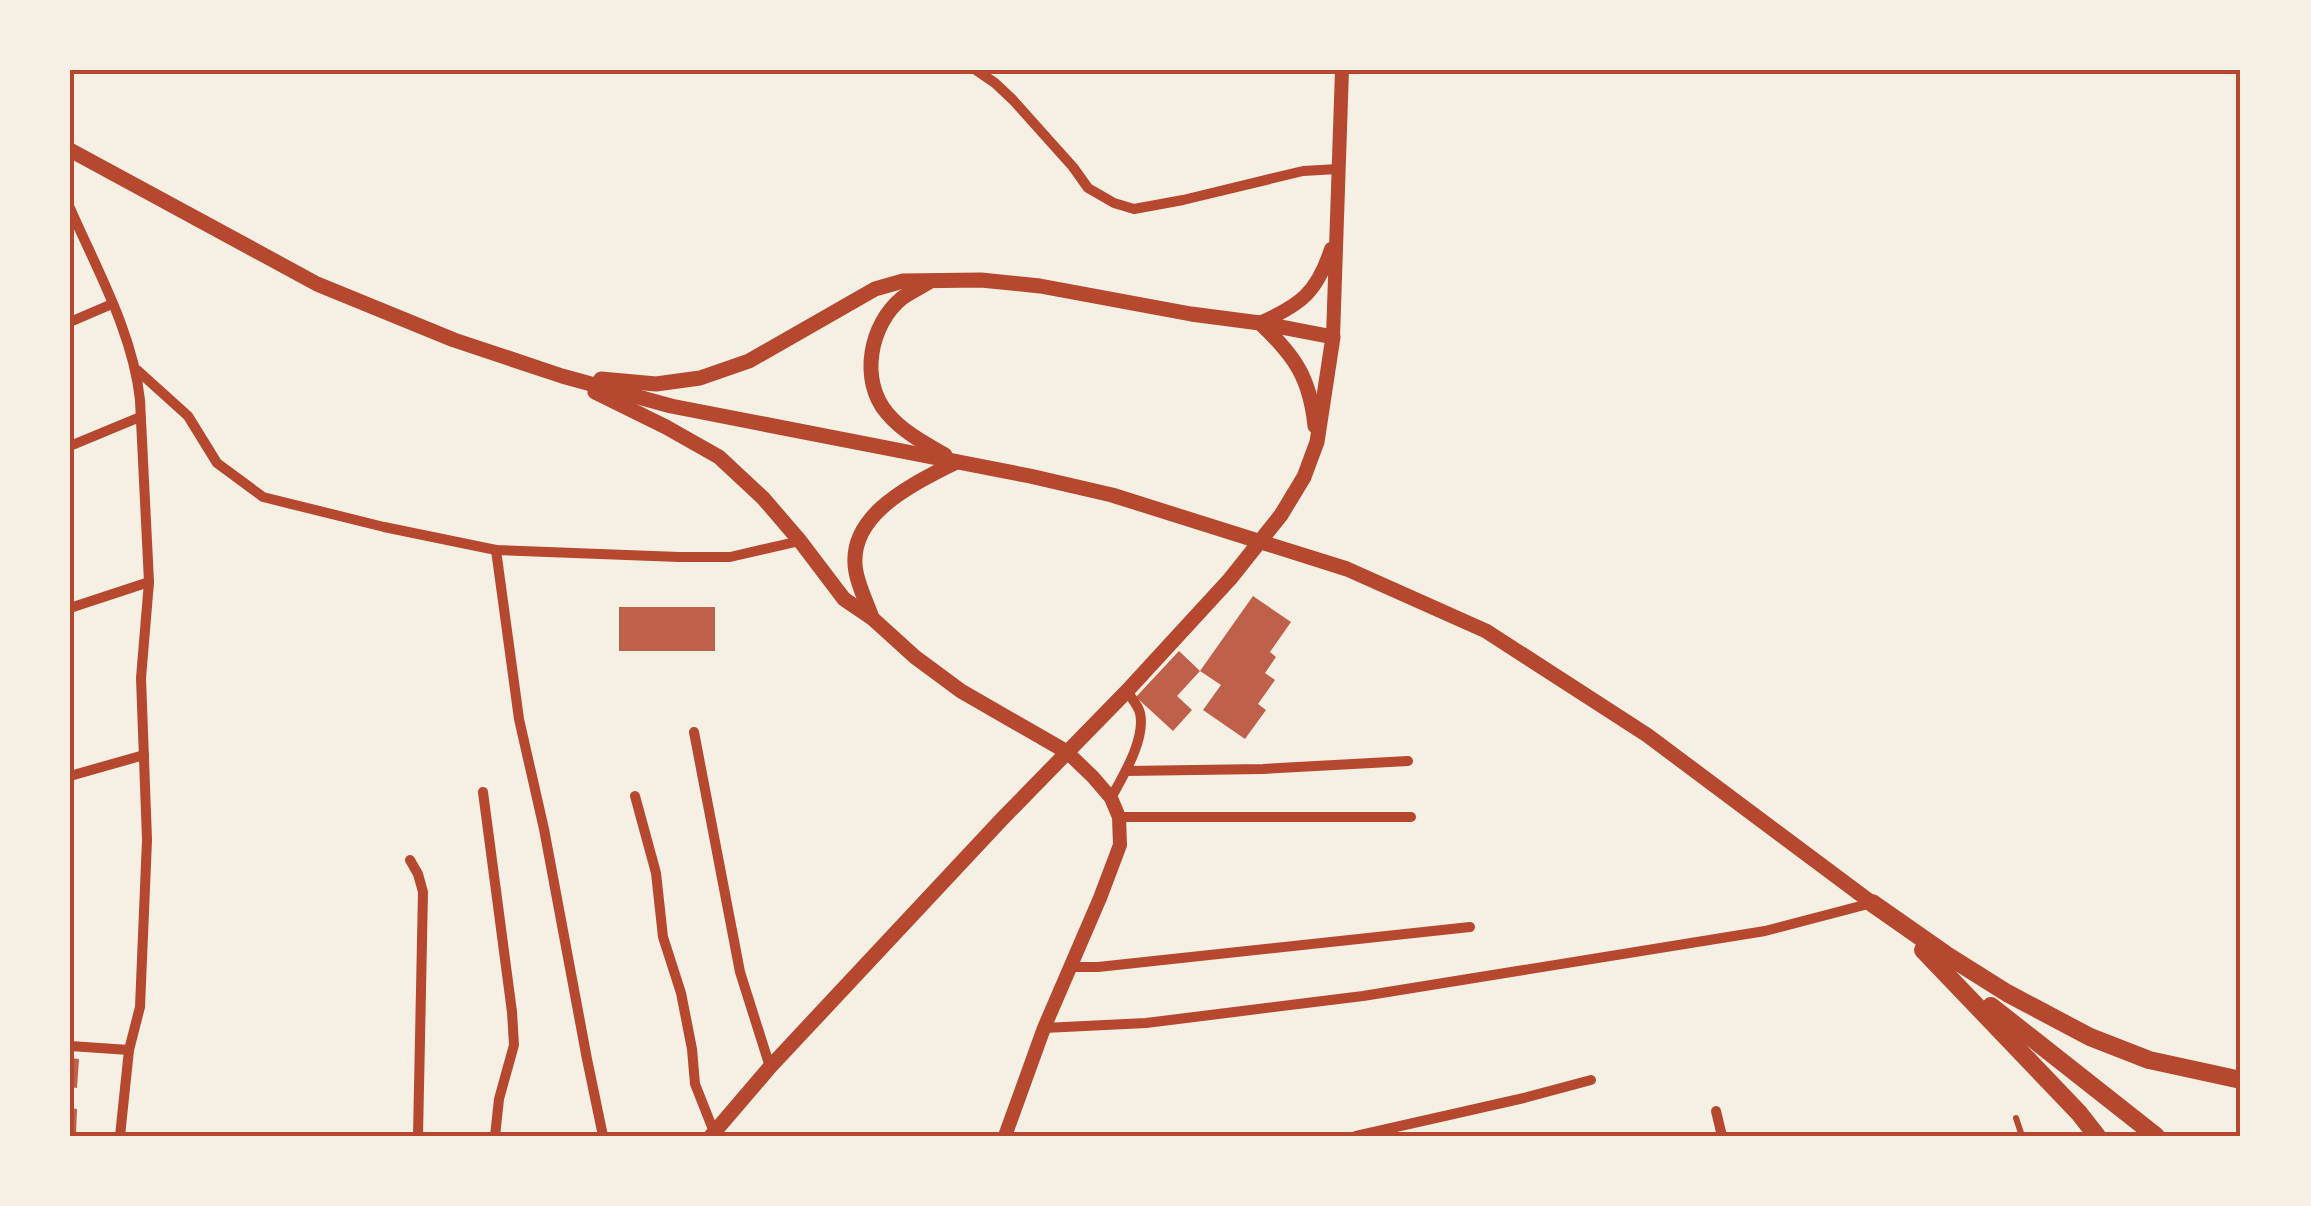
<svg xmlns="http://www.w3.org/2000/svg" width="2311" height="1206" viewBox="0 0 2311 1206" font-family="Helvetica,sans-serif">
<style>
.building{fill:#bf614a}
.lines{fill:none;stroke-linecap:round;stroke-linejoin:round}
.service{stroke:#b5482f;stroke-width:6}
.minor{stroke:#b5482f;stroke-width:10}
.tertiary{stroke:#b5482f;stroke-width:14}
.secondary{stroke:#b5482f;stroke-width:15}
.primary{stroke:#b5482f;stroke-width:18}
.neatline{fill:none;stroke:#b5482f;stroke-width:4}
</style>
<rect width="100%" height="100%" fill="#f6efe4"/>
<g class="building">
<polygon points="1253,596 1291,622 1270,652 1276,657 1265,673 1275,680 1258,704 1266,710 1245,739 1203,710 1221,685 1200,671"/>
<rect x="619" y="607" width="96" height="44"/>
<polygon points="1179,651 1200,671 1177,696 1192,710 1173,731 1136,697"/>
<polygon points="70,1058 79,1059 77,1088 70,1087"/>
<polygon points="70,1108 77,1109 76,1136 70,1136"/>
</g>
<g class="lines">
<polyline class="service" points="2016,1118 2022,1136"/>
<g class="minor">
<polyline points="976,70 995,83 1013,100 1073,167 1088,188 1114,203 1134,209 1183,200 1303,171 1338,169"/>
<path d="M 70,208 C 97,270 133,333 140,400 L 149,582 L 141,678 L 147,840 L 140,1007 L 129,1050 L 120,1136"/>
<polyline points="70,322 112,304"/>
<polyline points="137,370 188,416 217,463 263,497 384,527 496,550 679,557 730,557 800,541"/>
<polyline points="70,446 140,417"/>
<polyline points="496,550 519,719 544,829 587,1059 603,1136"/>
<polyline points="70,608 149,582"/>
<polyline points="694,732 740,972 770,1067"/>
<polyline points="1126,771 1263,769 1408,761"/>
<polyline points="70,776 144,755"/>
<polyline points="483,792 512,1012 514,1045 499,1099 495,1136"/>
<polyline points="635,796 656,873 663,937 681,993 692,1049 695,1084 714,1132"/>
<path d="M 1111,798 C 1123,776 1146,739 1140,713 C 1138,705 1131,698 1127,691"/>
<polyline points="1119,817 1411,817"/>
<polyline points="410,860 418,874 423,892 418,1136"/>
<polyline points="1070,967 1098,967 1470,927"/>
<polyline points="1044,1028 1146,1023 1363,996 1765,931 1872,903"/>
<polyline points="70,1046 129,1050"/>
<polyline points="1716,1111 1722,1136"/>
<polyline points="1356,1136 1524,1098 1591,1080"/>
</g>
<g class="tertiary">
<path d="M 1260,323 C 1300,305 1317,293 1331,249"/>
<polyline points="1333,337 1342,70"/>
<polyline points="1005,1136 1044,1028 1100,898 1120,845 1119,817 1111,798 1093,777 1067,752"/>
</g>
<g class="secondary">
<polyline points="70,150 317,284 454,340 562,376 671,406 1030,476 1112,495 1347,569 1486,631 1647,735 1872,903"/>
<path d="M 929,282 C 921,287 910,292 902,298 C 870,324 859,380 887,413 C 903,432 924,443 945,455"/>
<path d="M 1260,323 C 1295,356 1310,378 1315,426"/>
<polyline points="601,379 656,384 700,378 749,361 875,289 903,281 981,280 1040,286 1191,314 1260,323 1333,337 1317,442 1304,477 1281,515 1230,579 1127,691 1002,819 770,1067 711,1136"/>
<polyline points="595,392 666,427 719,457 763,498 800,541 844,599 872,618 915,657 961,691 1067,752"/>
<path d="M 872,618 C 867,603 859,588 856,572 C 845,514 916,483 956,462"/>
</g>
<g class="primary">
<polyline points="1872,903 1945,954 2007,993 2090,1037 2149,1060 2241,1080"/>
<polyline points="1923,950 2079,1113 2097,1136"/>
<polyline points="1991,1006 2156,1136"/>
</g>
</g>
<rect width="2311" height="1206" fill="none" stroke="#f6efe4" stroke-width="145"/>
<rect x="72" y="72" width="2166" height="1062" class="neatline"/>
</svg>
